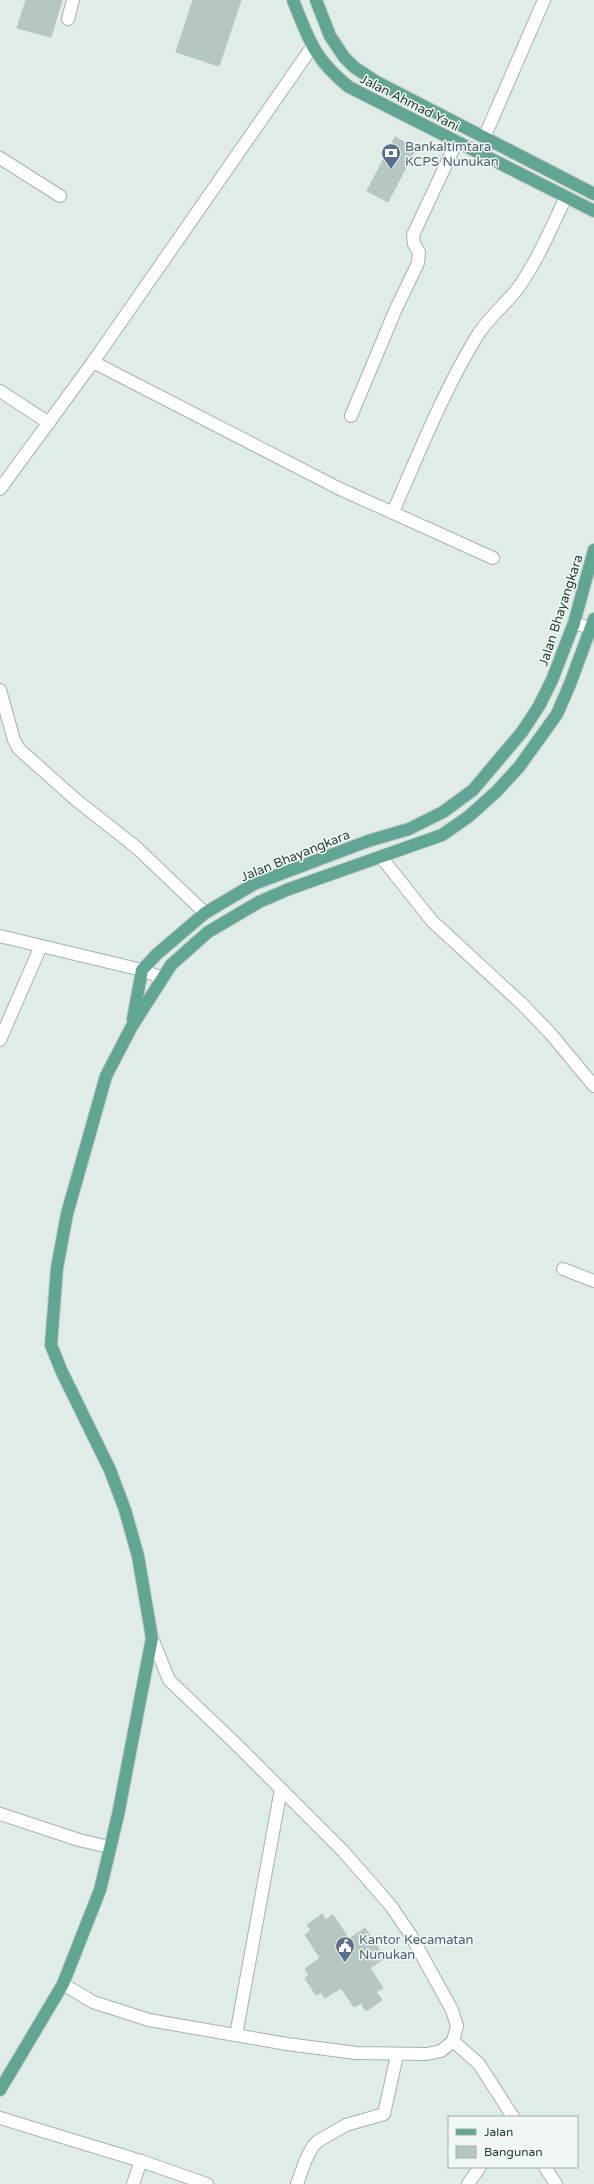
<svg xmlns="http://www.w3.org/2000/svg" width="594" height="2184" viewBox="0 0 594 2184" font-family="'Varela Round',sans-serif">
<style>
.building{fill:#b5c7c0;stroke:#b2c6be}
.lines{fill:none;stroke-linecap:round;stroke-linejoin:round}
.minor-casing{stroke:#a2b4ae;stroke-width:14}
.major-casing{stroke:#c0c9c7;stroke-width:14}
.minor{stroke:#fff;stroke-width:12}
.major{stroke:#61a594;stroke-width:12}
.labels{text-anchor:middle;stroke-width:3;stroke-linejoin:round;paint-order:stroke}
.street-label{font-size:13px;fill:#1f3e36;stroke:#f1f8f4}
.service-label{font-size:13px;fill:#4e5e75;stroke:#f1f8f4;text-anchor:start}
</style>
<rect width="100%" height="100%" fill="#e0ece7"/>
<g class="building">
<polygon points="26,0 62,0 51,37 17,28"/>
<polygon points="193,0 241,0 219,66 176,52"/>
<polygon points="395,137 416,148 388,202 367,191"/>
<polygon points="322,1914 326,1920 333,1915 349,1939 365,1928 385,1958 370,1968 383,1988 376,1992 382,2000 366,2011 361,2003 354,2007 341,1988 325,1998 321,1992 316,1995 305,1978 309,1975 305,1969 320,1958 305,1935 311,1930 307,1925"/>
</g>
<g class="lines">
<defs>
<g id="minor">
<polyline points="68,19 73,0"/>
<polyline points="484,138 544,0"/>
<polyline points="0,158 60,196"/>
<polyline points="93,362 338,488 493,558"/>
<polyline points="0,391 49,423"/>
<polyline points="351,416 395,311 418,263 419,252 414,244 413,235 457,141"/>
<polyline points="0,489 93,362 312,47"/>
<path d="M 393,512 C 419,453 443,392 477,336 C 488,318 505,305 518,288 C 538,260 551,228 566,197"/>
<polyline points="574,623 594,629"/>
<polyline points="0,690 14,740 19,749 75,799 137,848 205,913"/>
<polyline points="381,857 432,921 522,1004 550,1033 594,1086"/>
<polyline points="0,936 142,970 162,978"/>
<polyline points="0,1040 41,946"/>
<polyline points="563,1269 594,1281"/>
<polyline points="0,1814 79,1840 109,1847"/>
<polyline points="63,1984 93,2002 149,2020 287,2044 356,2053 427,2054 441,2051 453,2041 457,2026 452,2010 410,1934 391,1906 343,1851 237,1745 169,1680 152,1638"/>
<polyline points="236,2035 281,1789"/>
<polyline points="453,2041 479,2064 513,2117"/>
<polyline points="0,2118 141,2161 207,2184"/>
<polyline points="545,2167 556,2184"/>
<polyline points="133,2184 141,2161"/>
<polyline points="297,2184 306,2159 313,2146 318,2141 346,2125 384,2114 397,2055"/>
<polyline points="468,2184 480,2167"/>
</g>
<g id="major">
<path d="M 293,0 C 309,40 314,59 349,87 L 594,211"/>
<polyline points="316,0 330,36 344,57 354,67 375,81 594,194"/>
<polyline points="133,1019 142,970 157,954 205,913 254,884 368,841 409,829 443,812 473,790 522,732 539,706 552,680 574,623 594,550"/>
<polyline points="0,2090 63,1984 100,1890 118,1815 152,1638 138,1556 125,1510 110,1470 61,1370 51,1345 57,1268 67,1214 106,1076 132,1026 171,965 208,932 259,902 289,889 442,835 468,817 496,792 519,767 557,714 570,684 594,619"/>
</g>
</defs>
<use href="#minor" class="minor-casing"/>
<use href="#major" class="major-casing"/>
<use href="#minor" class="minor"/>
<use href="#major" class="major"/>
</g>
<defs>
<symbol id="bank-pin" viewBox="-11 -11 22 30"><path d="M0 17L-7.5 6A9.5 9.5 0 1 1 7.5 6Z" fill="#5c6f8a" stroke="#f1f8f4"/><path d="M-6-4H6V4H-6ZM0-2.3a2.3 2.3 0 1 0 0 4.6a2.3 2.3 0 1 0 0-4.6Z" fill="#fff"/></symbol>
<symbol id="civic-pin" viewBox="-11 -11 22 30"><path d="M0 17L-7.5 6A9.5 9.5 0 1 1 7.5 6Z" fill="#5c6f8a" stroke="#f1f8f4"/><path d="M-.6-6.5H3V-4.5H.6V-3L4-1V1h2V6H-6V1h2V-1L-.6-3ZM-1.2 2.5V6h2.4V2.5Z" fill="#fff"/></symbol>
</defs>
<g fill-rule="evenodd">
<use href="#bank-pin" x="380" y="142" width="22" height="30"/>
<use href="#civic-pin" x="334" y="1935" width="22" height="30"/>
</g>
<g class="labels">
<g class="street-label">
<text transform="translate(410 102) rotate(27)" y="5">Jalan Ahmad Yani</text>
<text transform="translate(560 610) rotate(-72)" y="5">Jalan Bhayangkara</text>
<text transform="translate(295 855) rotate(-22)" y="5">Jalan Bhayangkara</text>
</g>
<g class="service-label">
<text x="405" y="151">Bankaltimtara<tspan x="405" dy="15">KCPS Nunukan</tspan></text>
<text x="359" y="1944">Kantor Kecamatan<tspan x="359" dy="15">Nunukan</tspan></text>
</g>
</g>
<rect x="448" y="2116" width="130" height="52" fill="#f1f8f4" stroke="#9daea8"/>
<rect x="456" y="2129" width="20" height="6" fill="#61a594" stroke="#9daea8"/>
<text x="484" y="2136" font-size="12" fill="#1f3e36">Jalan</text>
<rect x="456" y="2146" width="20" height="12" fill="#b5c7c0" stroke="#9daea8"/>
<text x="484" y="2156" font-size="12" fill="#1f3e36">Bangunan</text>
</svg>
